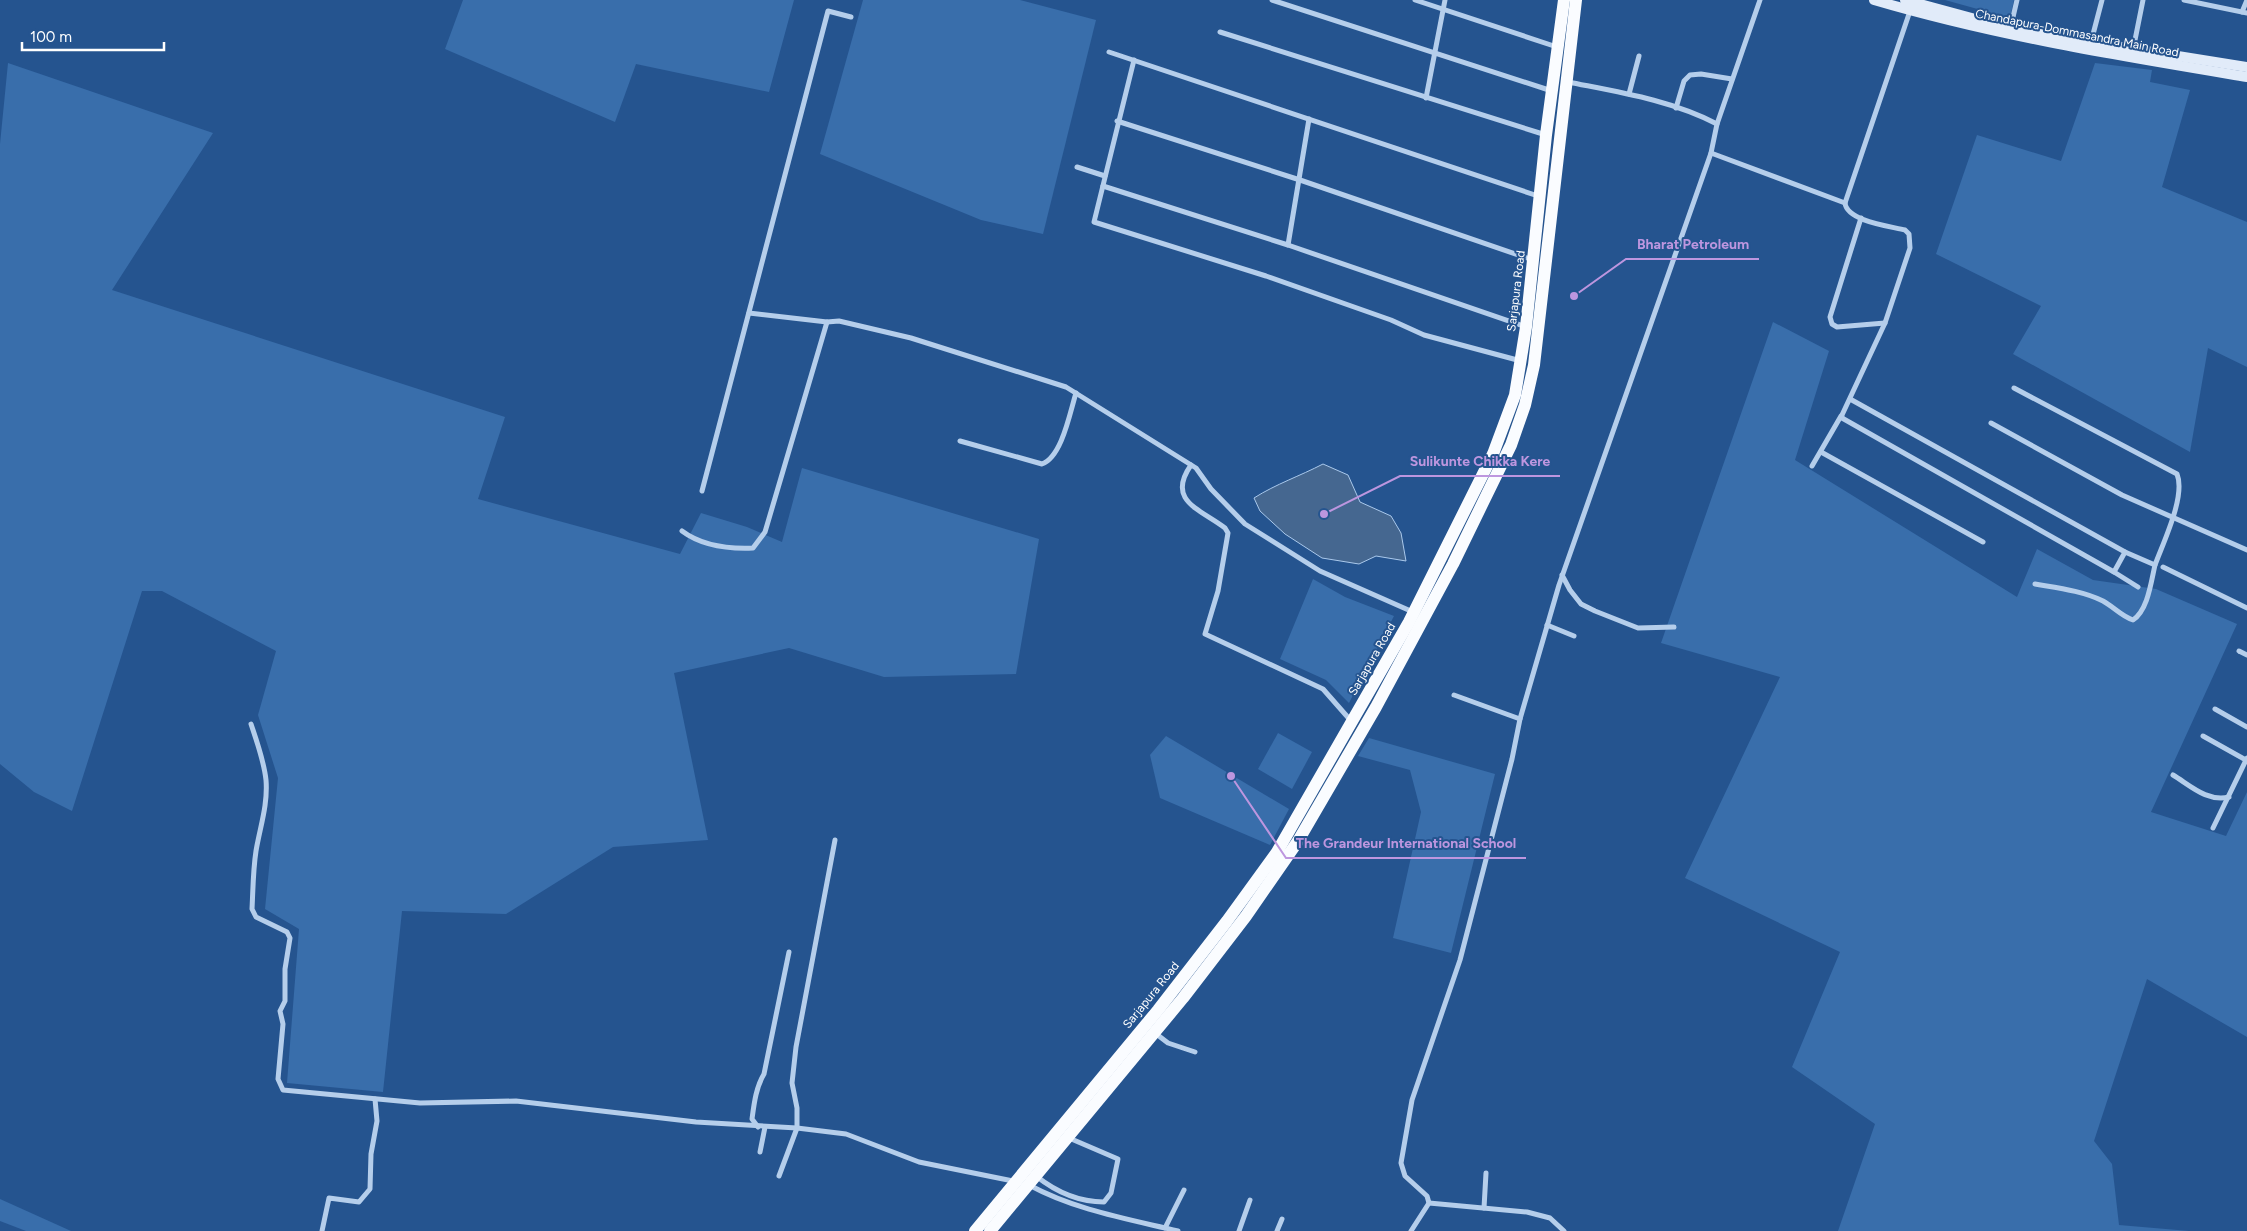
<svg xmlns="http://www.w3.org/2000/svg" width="2247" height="1231" viewBox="0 0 2247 1231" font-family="Figtree,sans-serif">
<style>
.green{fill:#396eab}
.water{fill:#456790;stroke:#aac9ec}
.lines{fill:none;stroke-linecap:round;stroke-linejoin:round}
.street{stroke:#b5ceeb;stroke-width:5}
.secondary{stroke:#e1ebf9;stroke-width:10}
.primary{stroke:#fafcff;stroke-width:12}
.labels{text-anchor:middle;stroke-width:4;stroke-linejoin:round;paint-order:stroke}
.street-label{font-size:12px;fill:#fff;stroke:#25548f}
.leader{fill:none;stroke:#bd96df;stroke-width:2}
.callout-dot{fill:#bd96df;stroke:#25548f;stroke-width:2}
.callout-label{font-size:14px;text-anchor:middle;font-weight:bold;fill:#bd96df;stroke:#25548f;stroke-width:4;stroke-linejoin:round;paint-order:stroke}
</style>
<rect width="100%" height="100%" fill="#25548f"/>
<g class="green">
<polygon points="463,0 794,0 769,92 636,64 615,122 445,49"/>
<polygon points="863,0 1020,0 1096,20 1043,234 981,220 820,154"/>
<polygon points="1945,0 2014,0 2010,18"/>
<polygon points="8,63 213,133 112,290 505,417 478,499 680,554 701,513 747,527 782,542 802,468 1039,539 1016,674 884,677 789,648 674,673 708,840 613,847 506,914 402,911 383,1092 287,1083 299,929 265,909 278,778 258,715 276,651 162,591 142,591 72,811 34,792 0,764 0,144"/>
<polygon points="2095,63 2152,70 2150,82 2190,90 2162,187 2247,222 2247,367 2208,348 2190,452 2013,354 2041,306 1936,254 1977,135 2061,161"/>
<polygon points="1773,322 1829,351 1795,460 2017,597 2037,549 2093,580 2156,589 2237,624 2151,812 2226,836 2247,792 2247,1037 2147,979 2094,1141 2112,1164 2119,1225 2189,1231 1838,1231 1875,1124 1792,1067 1840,952 1685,878 1780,677 1661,643"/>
<polygon points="1313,579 1345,597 1394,616 1349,703 1326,680 1280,659"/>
<polygon points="1278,733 1312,752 1292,789 1258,769"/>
<polygon points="1166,736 1289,809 1270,845 1160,798 1150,755"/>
<polygon points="1369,738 1495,774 1451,953 1393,938 1421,812 1410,770 1358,756"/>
<polygon points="0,1199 71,1231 26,1231 0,1221"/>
</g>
<path class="water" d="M 1323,464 L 1348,475 L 1360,502 L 1391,516 L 1401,533 L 1406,561 L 1376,556 L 1359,564 L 1322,558 L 1285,534 L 1260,511 L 1254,498 C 1276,484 1300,476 1323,464 Z"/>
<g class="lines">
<g class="street">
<polyline points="1272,0 1552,91"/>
<polyline points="1415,0 1557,47"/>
<polyline points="2184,0 2247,13"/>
<polyline points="2242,12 2247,0"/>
<polyline points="2010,30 2017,0"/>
<polyline points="1220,32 1546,135"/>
<polyline points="2091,42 2102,0"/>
<polyline points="2133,50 2143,0"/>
<polyline points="1109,52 1538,196"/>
<polyline points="1134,60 1094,222 1266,276 1391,320 1424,335 1521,361"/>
<path d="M 1568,82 C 1618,92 1671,100 1717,124"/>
<polyline points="1629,94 1639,56"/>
<polyline points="1426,98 1445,0"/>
<polyline points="1676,108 1684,81 1690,75 1701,74 1732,79"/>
<polyline points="1117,121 1300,180 1533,260"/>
<polyline points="1711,153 1845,203"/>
<polyline points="1077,167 1105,176"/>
<polyline points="1103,186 1288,245 1526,327"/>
<polyline points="1861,218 1830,317 1832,324 1837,327 1885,323"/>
<polyline points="1288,245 1309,119"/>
<polyline points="749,313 827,322 839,321 911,338 1066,387 1196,468 1211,489 1245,524 1320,571 1413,612"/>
<path d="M 2014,388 L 2177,474 C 2186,496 2163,543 2155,565 L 2125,552"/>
<path d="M 1850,399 L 2125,552 L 2114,572 L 1842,418 L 1842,415 L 1885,323 L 1910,248 L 1909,234 L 1905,230 C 1889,226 1847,221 1845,203 L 1910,11"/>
<polyline points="1991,423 2122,495 2247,550"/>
<path d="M 960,441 L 1042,464 C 1062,457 1070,412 1076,393"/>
<polyline points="1821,452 1983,542"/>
<path d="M 1191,465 C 1166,501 1200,509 1225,528 L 1228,533 L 1218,591 L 1205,634 L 1323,689 L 1352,722"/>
<polyline points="1812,466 1841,416"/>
<polyline points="702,491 828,11 851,17"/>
<path d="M 682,531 C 702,546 729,549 753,548 L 765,532 L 827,322"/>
<polyline points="2163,567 2247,608"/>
<polyline points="2114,572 2138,587"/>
<polyline points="1562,575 1570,590 1581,604 1595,611 1638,628 1674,627"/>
<path d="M 2035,584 C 2058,588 2083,591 2103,601 C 2114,607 2121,616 2133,620 C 2148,610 2151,582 2155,565"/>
<polyline points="1547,625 1574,636"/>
<polyline points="2239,651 2247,655"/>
<polyline points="1454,695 1520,719"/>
<polyline points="2215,709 2247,727"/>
<path d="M 251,724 C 257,742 264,761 266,780 C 268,805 260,827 256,851 C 253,870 253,890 252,909 L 256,917 L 287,932 L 290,938 L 285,969 L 285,1001 L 280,1011 L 283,1024 L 278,1079 L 283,1090 L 420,1103 L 516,1101 L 696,1122 L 797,1128 L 846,1134 L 919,1162 L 1013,1181"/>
<polyline points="2203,736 2246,760"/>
<path d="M 2173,775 C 2191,786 2207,802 2229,797"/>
<polyline points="2213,828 2247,758"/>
<polyline points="1155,1033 1168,1043 1195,1052"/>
<path d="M 758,1127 L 752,1119 C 754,1104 756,1087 764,1074 L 789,952"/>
<polyline points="760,1152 765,1127"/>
<polyline points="779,1176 797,1128 797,1108 792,1083 796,1047 835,840"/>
<path d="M 1036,1176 C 1055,1191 1079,1202 1104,1202 L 1111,1193 L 1118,1159 L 1069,1138"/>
<path d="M 1029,1185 C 1075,1210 1128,1219 1178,1231"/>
<polyline points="1429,1203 1527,1212 1550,1218 1564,1231"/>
<polyline points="1484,1208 1486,1173"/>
<polyline points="1165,1228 1184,1190"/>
<polyline points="322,1231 329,1198 359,1202 370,1189 371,1154 377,1121 375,1099"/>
<polyline points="1239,1231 1250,1200"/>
<polyline points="1277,1231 1282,1219"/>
<polyline points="1411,1231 1429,1203 1427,1196 1405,1176 1401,1163 1412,1100 1460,960 1512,759 1520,719 1559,585 1686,224 1711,153 1717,124 1760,0"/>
</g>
<g class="secondary">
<path d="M 1874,0 C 1996,36 2121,56 2247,77"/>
<polyline points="1905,0 2016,30 2247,67"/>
</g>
<g class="primary">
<polyline points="975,1231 1158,1010 1227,921 1277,852 1409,622 1493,454 1515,395 1526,327 1546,135 1564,0"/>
<polyline points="990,1231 1183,998 1246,916 1298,841 1376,707 1453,564 1511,445 1525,405 1534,365 1576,0"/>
</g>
</g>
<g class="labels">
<g class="street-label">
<text transform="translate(2077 33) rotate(11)" y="4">Chandapura-Dommasandra Main Road</text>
<text transform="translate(1516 291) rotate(-83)" y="4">Sarjapura Road</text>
<text transform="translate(1372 659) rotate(-60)" y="4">Sarjapura Road</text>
<text transform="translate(1151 995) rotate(-51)" y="4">Sarjapura Road</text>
</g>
</g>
<path class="leader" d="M1574 296L1626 259H1759M1324 514L1400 476H1560M1231 776L1286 858H1526"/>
<g class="callout-dot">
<circle cx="1574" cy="296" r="5"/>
<circle cx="1324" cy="514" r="5"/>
<circle cx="1231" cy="776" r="5"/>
</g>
<g class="callout-label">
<text x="1693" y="249">Bharat Petroleum</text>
<text x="1480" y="466">Sulikunte Chikka Kere</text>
<text x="1406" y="848">The Grandeur International School</text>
</g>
<path d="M22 42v8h142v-8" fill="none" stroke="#ffffff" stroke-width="2.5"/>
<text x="30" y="42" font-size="15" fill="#ffffff" stroke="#25548f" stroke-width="4" paint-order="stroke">100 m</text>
</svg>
